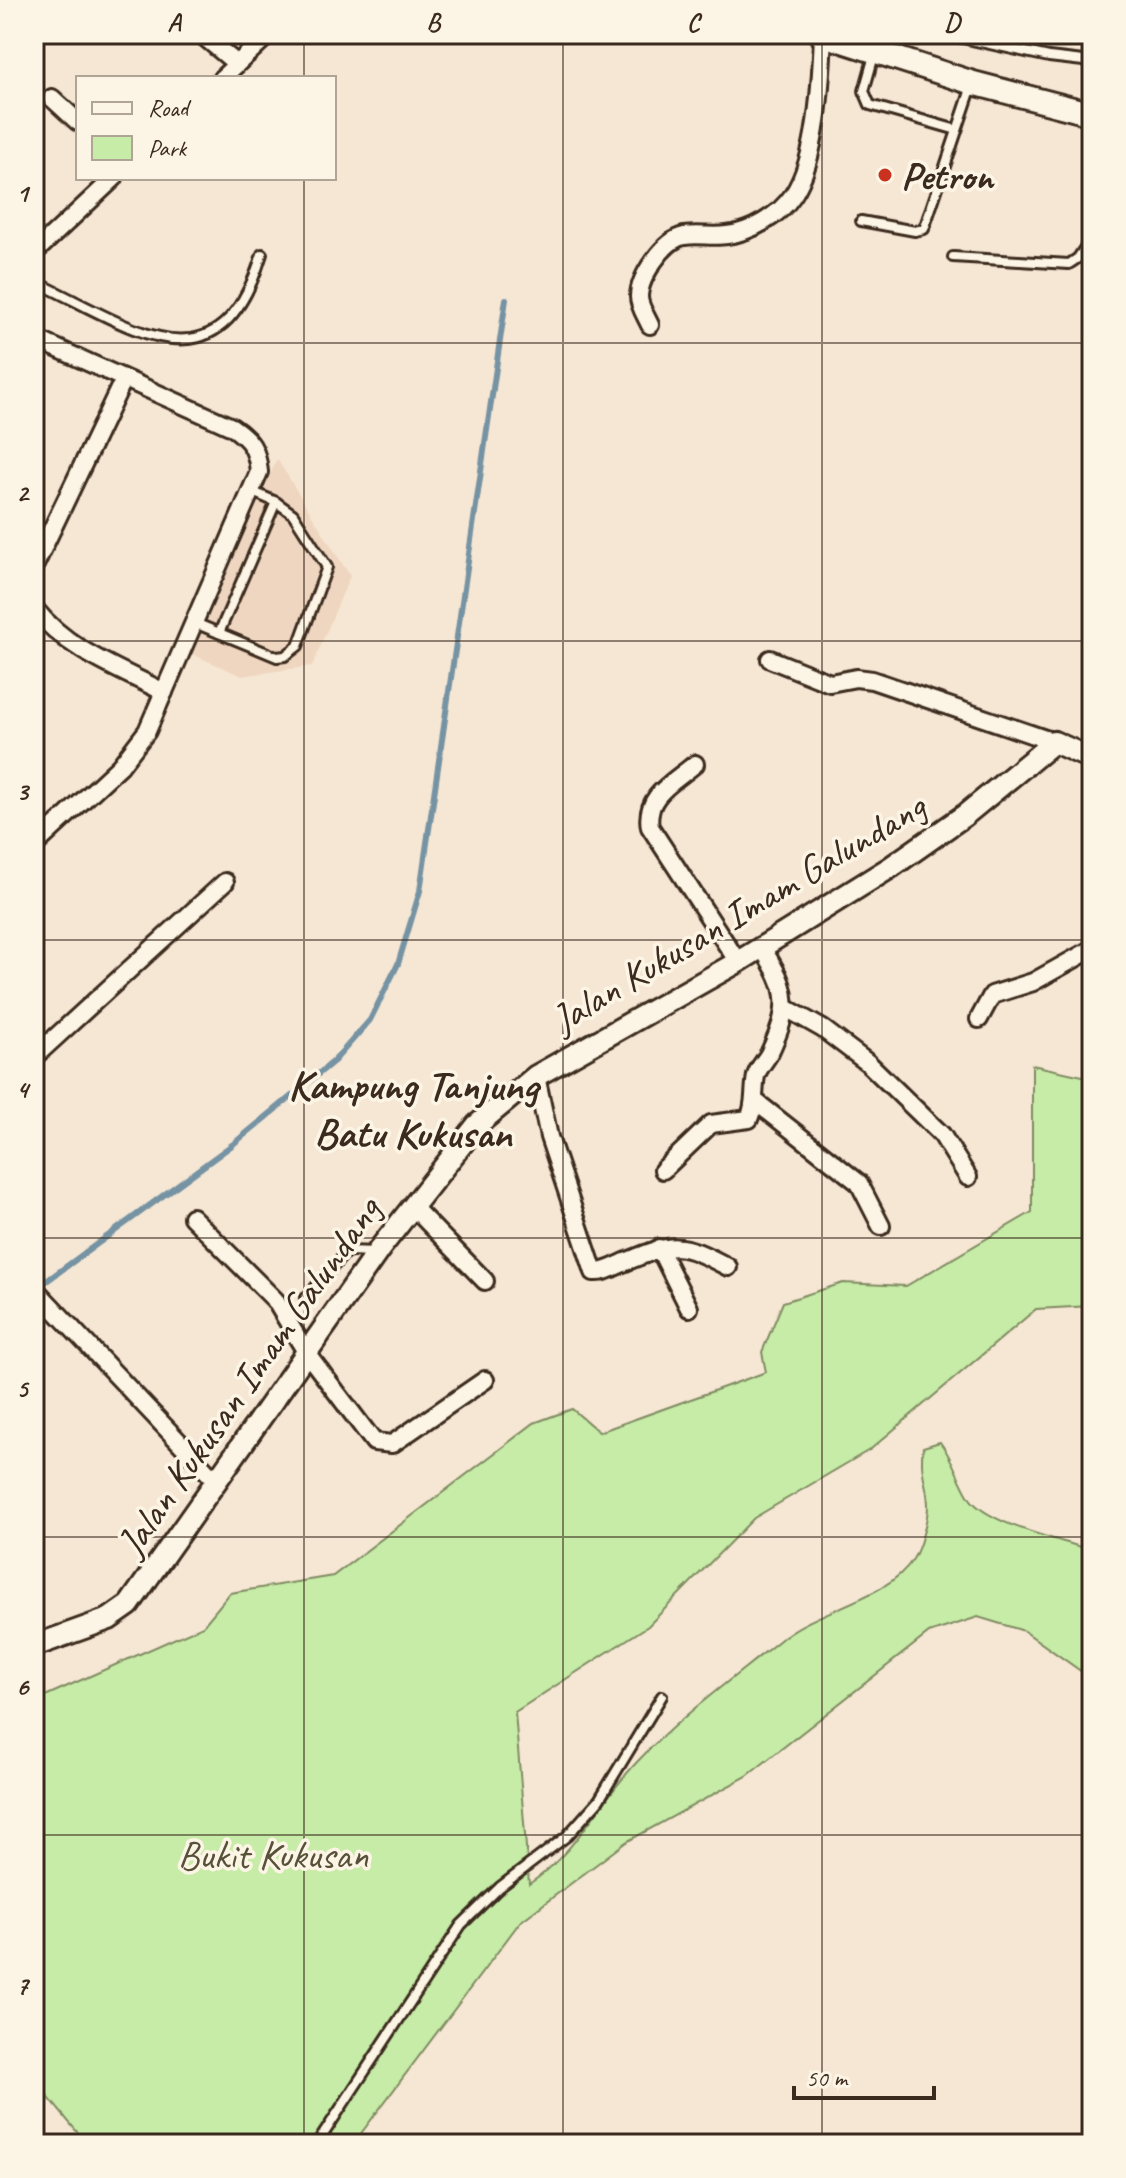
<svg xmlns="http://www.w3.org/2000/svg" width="1126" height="2178" viewBox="0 0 1126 2178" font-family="Caveat,sans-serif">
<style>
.built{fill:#efd6c0}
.green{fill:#c6eca7;stroke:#808b62;stroke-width:2}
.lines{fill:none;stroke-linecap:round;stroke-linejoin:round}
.stream{stroke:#7693a4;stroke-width:6}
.service-casing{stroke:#3b2a1e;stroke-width:14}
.minor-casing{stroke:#3b2a1e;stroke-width:22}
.tertiary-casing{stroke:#3b2a1e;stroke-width:26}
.secondary-casing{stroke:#3b2a1e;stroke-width:28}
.service{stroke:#fcf5e5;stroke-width:8}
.minor{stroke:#fcf5e5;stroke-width:16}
.tertiary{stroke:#fcf5e5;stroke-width:20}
.secondary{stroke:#fcf5e5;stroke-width:22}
.grid{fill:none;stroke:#3b2a1e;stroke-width:2;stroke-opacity:0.55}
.poi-dot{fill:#c8321e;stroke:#fcf5e5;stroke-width:3}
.labels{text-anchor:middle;stroke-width:7;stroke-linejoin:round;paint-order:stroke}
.poi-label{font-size:40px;font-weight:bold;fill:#3b2a1e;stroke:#fcf5e5;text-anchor:start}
.street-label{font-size:40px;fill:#3b2a1e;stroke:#fcf5e5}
.park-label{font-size:40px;fill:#575139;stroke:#fcf5e5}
.neighbourhood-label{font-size:42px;font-weight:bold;fill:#3b2a1e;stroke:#fcf5e5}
.neatline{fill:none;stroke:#3b2a1e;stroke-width:3}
.grid-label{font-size:26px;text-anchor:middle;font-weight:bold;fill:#3b2a1e}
</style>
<rect width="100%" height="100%" fill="#f6e7d4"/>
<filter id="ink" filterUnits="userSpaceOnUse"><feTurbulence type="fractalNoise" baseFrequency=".0125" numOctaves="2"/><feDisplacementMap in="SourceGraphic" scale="16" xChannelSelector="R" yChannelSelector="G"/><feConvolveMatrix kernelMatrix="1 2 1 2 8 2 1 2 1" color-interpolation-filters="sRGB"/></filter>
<g filter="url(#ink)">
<polygon class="built" points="277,459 350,576 312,666 242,676 192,654"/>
<path class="green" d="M 1032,1065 L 1092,1078 L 1092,1306 L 1036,1309 L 871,1449 L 754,1518 L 648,1626 L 515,1712 L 529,1884 C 575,1854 599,1802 637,1762 C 679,1717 732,1679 780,1640 C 818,1608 887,1600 913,1559 C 920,1548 928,1519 928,1506 C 928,1484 919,1474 923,1447 L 940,1442 C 953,1459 958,1479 969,1497 C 985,1523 1053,1538 1081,1547 L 1092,1539 L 1092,1679 L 1024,1631 L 978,1617 L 929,1633 L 747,1776 L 626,1842 L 520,1922 L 353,2144 L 87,2144 L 34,2080 L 34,1701 L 203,1626 L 230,1593 L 333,1576 L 534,1423 L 572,1409 L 599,1432 L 766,1372 L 762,1352 L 783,1302 L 843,1283 L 906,1286 L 1032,1212 Z"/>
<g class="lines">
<polyline class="stream" points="37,1288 232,1145 334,1061 370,1020 398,964 420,891 506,299"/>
<defs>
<g id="service">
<polyline points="944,34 1049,57 1092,62"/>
<polyline points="875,52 864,91 870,105 957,130"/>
<polyline points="861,221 915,231 924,229 972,86"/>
<polyline points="953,257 1069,264 1078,258 1092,237"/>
<path d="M 34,281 C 130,325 218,399 262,254"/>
<polyline points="195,623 219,633 276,502 253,492"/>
<polyline points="219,633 277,657 285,656 298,646 327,567 293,514 276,502"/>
<polyline points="305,1299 347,1251 377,1252"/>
<polyline points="317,2144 461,1925 500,1887 567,1836 599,1800 662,1696"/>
</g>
<g id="minor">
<polyline points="201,34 237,64"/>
<polyline points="222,78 269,34"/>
<polyline points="52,98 78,122"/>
<polyline points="34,253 114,178"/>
<path d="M 650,325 C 646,316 639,306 639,297 C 639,277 664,240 684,236 C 698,234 713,237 727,235 C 751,232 779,216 793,195 C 818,158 821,80 823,35"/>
<path d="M 34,338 L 232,427 C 251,440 257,449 259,472 L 147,731 L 120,766 L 34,846"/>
<polyline points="34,567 119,389"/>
<path d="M 34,608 C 67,650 117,668 164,692"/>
<polyline points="770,659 830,683 856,678 872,680 1054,742"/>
<path d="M 695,764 C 674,782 644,796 650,827 L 738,962"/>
<polyline points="786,1008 823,1029 868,1063 942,1135 968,1177"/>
<polyline points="979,1019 992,995 1033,982 1092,949"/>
<polyline points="34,1057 225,882"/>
<path d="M 536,1076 L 549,1137 L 594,1272 C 604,1273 614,1267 623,1263 C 674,1242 679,1241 728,1267"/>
<polyline points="755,1101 859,1183 881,1226"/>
<path d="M 663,1170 L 711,1124 L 749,1119 C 756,1104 753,1091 756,1076 C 758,1068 765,1061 769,1054 C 791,1007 790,991 762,948"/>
<polyline points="412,1206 485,1281"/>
<polyline points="192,1217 275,1300 306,1352 374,1442 392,1444 485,1380"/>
<polyline points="659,1248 689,1308"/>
<polyline points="34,1288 216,1481"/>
</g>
<polyline id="tertiary" points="34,1646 109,1619 129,1605 381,1247 477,1125 536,1076 738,962 891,867 965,815 1054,742 1092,759"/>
<polyline id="secondary" points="821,34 973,83 1092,114"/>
</defs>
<use href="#service" class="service-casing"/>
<use href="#minor" class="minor-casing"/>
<use href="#tertiary" class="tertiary-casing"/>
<use href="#secondary" class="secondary-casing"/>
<use href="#service" class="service"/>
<use href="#minor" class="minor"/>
<use href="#tertiary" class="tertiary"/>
<use href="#secondary" class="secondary"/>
</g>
</g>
<path class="grid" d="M 304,34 L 304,78M 563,34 L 563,2144M 822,34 L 822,2144M 304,178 L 304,2144M 34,343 L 1092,343M 34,641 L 1092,641M 34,940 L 1092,940M 34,1238 L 1092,1238M 34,1537 L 1092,1537M 34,1835 L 1092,1835"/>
<circle class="poi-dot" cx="885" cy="175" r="8"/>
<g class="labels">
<g class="poi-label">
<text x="901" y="189">Petron</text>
</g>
<g class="street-label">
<text transform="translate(738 912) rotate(-31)" y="14">Jalan Kukusan Imam Galundang</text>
<text transform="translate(248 1376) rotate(-55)" y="14">Jalan Kukusan Imam Galundang</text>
</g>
<g class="park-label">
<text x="273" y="1868">Bukit Kukusan</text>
</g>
<g class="neighbourhood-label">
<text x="413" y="1099">Kampung Tanjung<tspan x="413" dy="48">Batu Kukusan</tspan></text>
</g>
</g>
<rect width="1126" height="2178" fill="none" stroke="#fcf5e5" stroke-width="88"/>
<rect x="76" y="76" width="260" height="104" fill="#fcf5e5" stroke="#afa495" stroke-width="2"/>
<rect x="92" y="102" width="40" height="12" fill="#fcf5e5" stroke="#afa495" stroke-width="2"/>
<text x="148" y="116" font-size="24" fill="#3b2a1e">Road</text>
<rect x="92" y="136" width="40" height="24" fill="#c6eca7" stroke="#afa495" stroke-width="2"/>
<text x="148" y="156" font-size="24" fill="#3b2a1e">Park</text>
<path d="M794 2086v12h140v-12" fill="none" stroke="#3b2a1e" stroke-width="4"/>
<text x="806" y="2086" font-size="24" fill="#3b2a1e" stroke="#fcf5e5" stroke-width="6" paint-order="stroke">50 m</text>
<rect x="44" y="44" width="1038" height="2090" class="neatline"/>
<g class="grid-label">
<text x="174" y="31">A</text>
<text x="433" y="31">B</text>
<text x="693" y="31">C</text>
<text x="952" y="31">D</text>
<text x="22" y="202">1</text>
<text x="22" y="501">2</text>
<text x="22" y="800">3</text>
<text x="22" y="1098">4</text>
<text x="22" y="1397">5</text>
<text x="22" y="1695">6</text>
<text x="22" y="1994">7</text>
</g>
</svg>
